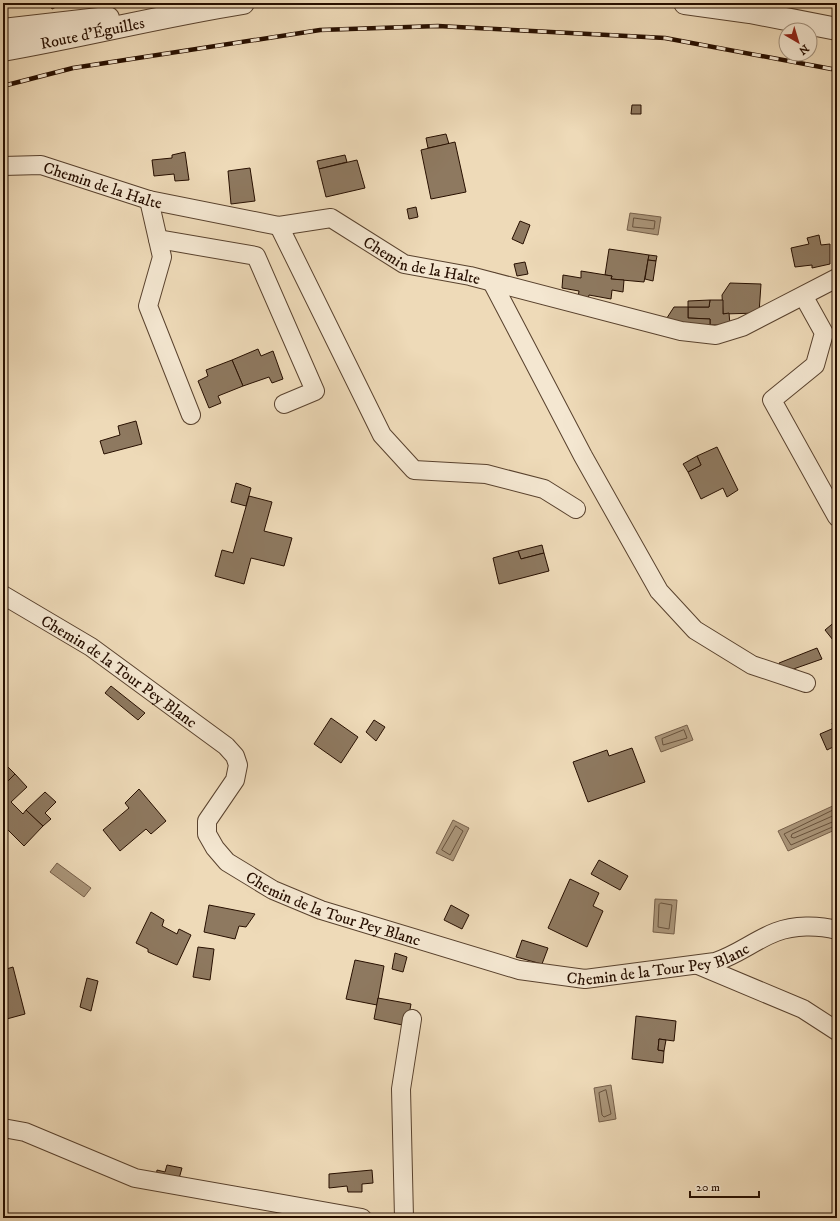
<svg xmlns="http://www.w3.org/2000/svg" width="840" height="1221" viewBox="0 0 840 1221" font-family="'IM FELL DW Pica',serif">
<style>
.water{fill:#aa9579;stroke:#765f49}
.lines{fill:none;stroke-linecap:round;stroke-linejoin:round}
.shore{stroke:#68523c;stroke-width:1}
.building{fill:#8e7960;stroke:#270f00}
.minor-casing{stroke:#59422e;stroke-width:20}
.tertiary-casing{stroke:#59422e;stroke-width:24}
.minor{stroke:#f4e7d1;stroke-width:18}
.tertiary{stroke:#f4e7d1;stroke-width:22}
.rail-casing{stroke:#270f00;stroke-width:4.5}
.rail{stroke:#f4e7d1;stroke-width:3;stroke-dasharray:9;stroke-linecap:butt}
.labels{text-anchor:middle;stroke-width:3;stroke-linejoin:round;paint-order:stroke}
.street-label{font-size:16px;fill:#270f00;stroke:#f4e7d1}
</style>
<rect width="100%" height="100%" fill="#eedab8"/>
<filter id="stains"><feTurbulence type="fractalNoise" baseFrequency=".005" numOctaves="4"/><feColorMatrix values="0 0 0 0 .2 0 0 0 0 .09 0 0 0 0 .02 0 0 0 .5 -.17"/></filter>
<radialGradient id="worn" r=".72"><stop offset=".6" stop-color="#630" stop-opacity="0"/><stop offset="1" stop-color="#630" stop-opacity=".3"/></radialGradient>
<g class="water">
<polygon points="630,213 661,217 658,235 627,230"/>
<polygon points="687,725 693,740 661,752 655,737"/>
<polygon points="837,804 837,829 788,851 778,831"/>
<polygon points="453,820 469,828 453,861 436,853"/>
<polygon points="57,863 91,888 84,897 50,872"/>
<polygon points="655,899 677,900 674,934 653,932"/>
<polygon points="611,1085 616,1119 599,1122 594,1088"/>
</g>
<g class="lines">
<g class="shore">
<polygon points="634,218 655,221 654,229 633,227"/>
<polygon points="684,730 687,738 663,745 662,739"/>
<polyline points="837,808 784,834 791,845 837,825"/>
<polyline points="837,814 792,834 791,837 794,838 837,820"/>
<polygon points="456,826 463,831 450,855 442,850"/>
<polygon points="661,903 672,905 669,929 658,927 659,905"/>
<polygon points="606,1090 611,1114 604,1117 602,1115 599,1093"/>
</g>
</g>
<g class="building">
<polygon points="49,3 64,3 52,9"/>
<polygon points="632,105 641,105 641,114 631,114"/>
<polygon points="446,134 449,144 428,148 426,138"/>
<polygon points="455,142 466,192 431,199 421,150"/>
<polygon points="185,152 189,180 175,181 174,174 154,176 152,160 172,158 172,155"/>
<polygon points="345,155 347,162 319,169 317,161"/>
<polygon points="357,160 365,188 326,197 319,169"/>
<polygon points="250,168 255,201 231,204 228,171"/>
<polygon points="416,207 418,217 409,219 407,209"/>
<polygon points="520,221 530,225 523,244 512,239"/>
<polygon points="819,235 821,245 830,244 830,264 812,268 812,265 795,267 791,248 809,244 807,238"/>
<polygon points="609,249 649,255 644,282 611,279 612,276 605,275"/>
<polygon points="649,255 657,256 656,261 648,260"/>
<polygon points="648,260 656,261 653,281 645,279"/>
<polygon points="525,262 528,274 517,276 514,264"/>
<polygon points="581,271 612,276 611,279 624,280 623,292 612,290 611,299 589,295 588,299 578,297 579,291 562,288 563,275 581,278"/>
<polygon points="730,283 761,284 759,313 723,314 722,295"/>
<polygon points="710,300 723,300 723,314 729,313 730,325 710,325 710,319 688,318 688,307 709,307"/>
<polygon points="710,300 709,307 688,307 688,301"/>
<polygon points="674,307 688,307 688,318 710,319 710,325 663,324"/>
<polygon points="258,349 261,356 273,351 283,379 272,383 269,377 243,386 232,360"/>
<polygon points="232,360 243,386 218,396 221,403 209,408 198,381 208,376 206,370"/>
<polygon points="136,421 142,444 104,454 100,441 120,435 118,426"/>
<polygon points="717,447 738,490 727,497 723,488 701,499 688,472 701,465 697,456"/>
<polygon points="697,456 701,465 688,472 683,464"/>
<polygon points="236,483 251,488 246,506 231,502"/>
<polygon points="249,496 272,502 264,531 292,538 284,566 251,558 244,584 215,576 222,550 233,553"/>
<polygon points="542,545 544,553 521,559 518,551"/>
<polygon points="518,551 521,559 544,553 549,571 499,584 493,558"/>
<polygon points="837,620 837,645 825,630"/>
<polygon points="817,648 822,659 782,673 779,663"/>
<polygon points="111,686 145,713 138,720 105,693"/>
<polygon points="331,718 358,737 341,763 314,744"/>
<polygon points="374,720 385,727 376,741 366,732"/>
<polygon points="837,721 837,745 827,750 820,734 834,728 832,723"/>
<polygon points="632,748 645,782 588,802 573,762 607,750 609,756"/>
<polygon points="3,762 15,774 3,786"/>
<polygon points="15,774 27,787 11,802 23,814 26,810 43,826 24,846 3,825 3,786"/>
<polygon points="139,789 166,821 151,834 146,829 120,851 103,830 129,808 125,803"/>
<polygon points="45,792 56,802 45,813 51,819 43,826 26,810"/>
<polygon points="599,860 628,876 620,890 591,874"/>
<polygon points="570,879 599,893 593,906 603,911 587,947 548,928"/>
<polygon points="209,905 255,914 246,927 239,926 235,939 204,932"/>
<polygon points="451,905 469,915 462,929 444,920"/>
<polygon points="151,912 164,920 162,926 177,934 179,929 191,935 177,965 148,952 148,949 136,943"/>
<polygon points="522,940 548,948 542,964 516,957"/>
<polygon points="198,947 214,949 210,980 193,977"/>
<polygon points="395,953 407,957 403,972 392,969"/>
<polygon points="355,960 384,966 377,1005 346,999"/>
<polygon points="13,967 25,1014 3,1020 3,970"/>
<polygon points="87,978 98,981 91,1011 80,1007"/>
<polygon points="378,998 411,1004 407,1026 374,1019"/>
<polygon points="636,1016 676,1021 674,1041 659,1039 658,1050 664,1051 663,1063 632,1059"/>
<polygon points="659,1039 666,1040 664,1051 658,1050"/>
<polygon points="167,1165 182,1168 178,1182 156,1177 157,1170 165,1172"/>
<polygon points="372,1170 373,1183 362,1184 362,1192 348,1192 347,1186 329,1188 329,1174"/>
</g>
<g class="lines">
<defs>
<g id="minor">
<path id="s1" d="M 3,166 L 41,165 L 149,200 L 279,226 L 331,218 L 404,264 L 470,276 L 681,331 L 716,335 L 742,327 L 837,278"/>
<polyline points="149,200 162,257 148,306 191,415"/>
<polyline points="279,226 382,435 414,470 486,474 544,489 576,509"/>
<polyline points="158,239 256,256 315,391 284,404"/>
<polyline points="492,282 583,456 659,591 695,630 752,665 806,683"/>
<polyline points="804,297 824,333 815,365 772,400 837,517"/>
<path id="s2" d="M 3,595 L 91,647 L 226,746 L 235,756 L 238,765 L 235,780 L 207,821 L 207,834 L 215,848 L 227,862 L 273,890 L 321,910 L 519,970 L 585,979 L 715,962 C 737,955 755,940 776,932 C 794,925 818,925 837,930"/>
<polyline points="698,965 803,1009 837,1031"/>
<polyline points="3,1128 25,1132 135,1178 362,1218"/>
<polyline points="404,1218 401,1089 412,1019"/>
</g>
<g id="tertiary">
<polyline points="685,3 750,12 837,29"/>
<polyline points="3,30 108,18"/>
<path id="s3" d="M 3,50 C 83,36 162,16 243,3"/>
</g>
</defs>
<use href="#minor" class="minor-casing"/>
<use href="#tertiary" class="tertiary-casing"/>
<use href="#minor" class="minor"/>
<use href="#tertiary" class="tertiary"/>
<defs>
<polyline id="rail" points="3,86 73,68 320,30 438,26 665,38 837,70"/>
</defs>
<use href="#rail" class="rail-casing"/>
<use href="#rail" class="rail"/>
</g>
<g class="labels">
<g class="street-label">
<text dy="6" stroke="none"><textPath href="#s3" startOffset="91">Route d'Éguilles</textPath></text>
<text dy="6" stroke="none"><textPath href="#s1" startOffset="103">Chemin de la Halte</textPath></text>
<text dy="6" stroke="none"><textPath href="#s1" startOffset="439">Chemin de la Halte</textPath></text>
<text dy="6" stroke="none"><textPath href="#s2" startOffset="139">Chemin de la Tour Pey Blanc</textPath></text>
<text dy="6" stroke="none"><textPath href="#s2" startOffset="522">Chemin de la Tour Pey Blanc</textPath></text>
<text dy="6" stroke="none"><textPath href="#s2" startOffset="859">Chemin de la Tour Pey Blanc</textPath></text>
</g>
</g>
<rect width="840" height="1221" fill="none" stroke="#eedab8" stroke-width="16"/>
<rect x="4" y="4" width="832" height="1213" fill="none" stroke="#270f00" stroke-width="2"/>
<rect x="8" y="8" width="824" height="1205" fill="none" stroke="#270f00"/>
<g transform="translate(798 42) rotate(142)"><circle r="19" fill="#f4e7d1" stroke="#a2917d"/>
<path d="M0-3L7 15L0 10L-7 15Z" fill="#8f2418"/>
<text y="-6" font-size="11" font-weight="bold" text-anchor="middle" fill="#270f00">N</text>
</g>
<path d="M690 1191v6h69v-6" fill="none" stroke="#270f00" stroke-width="2"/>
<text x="696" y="1191" font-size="12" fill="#270f00" stroke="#f4e7d1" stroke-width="3" paint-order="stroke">20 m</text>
<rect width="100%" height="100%" filter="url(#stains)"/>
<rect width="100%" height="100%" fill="url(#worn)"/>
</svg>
